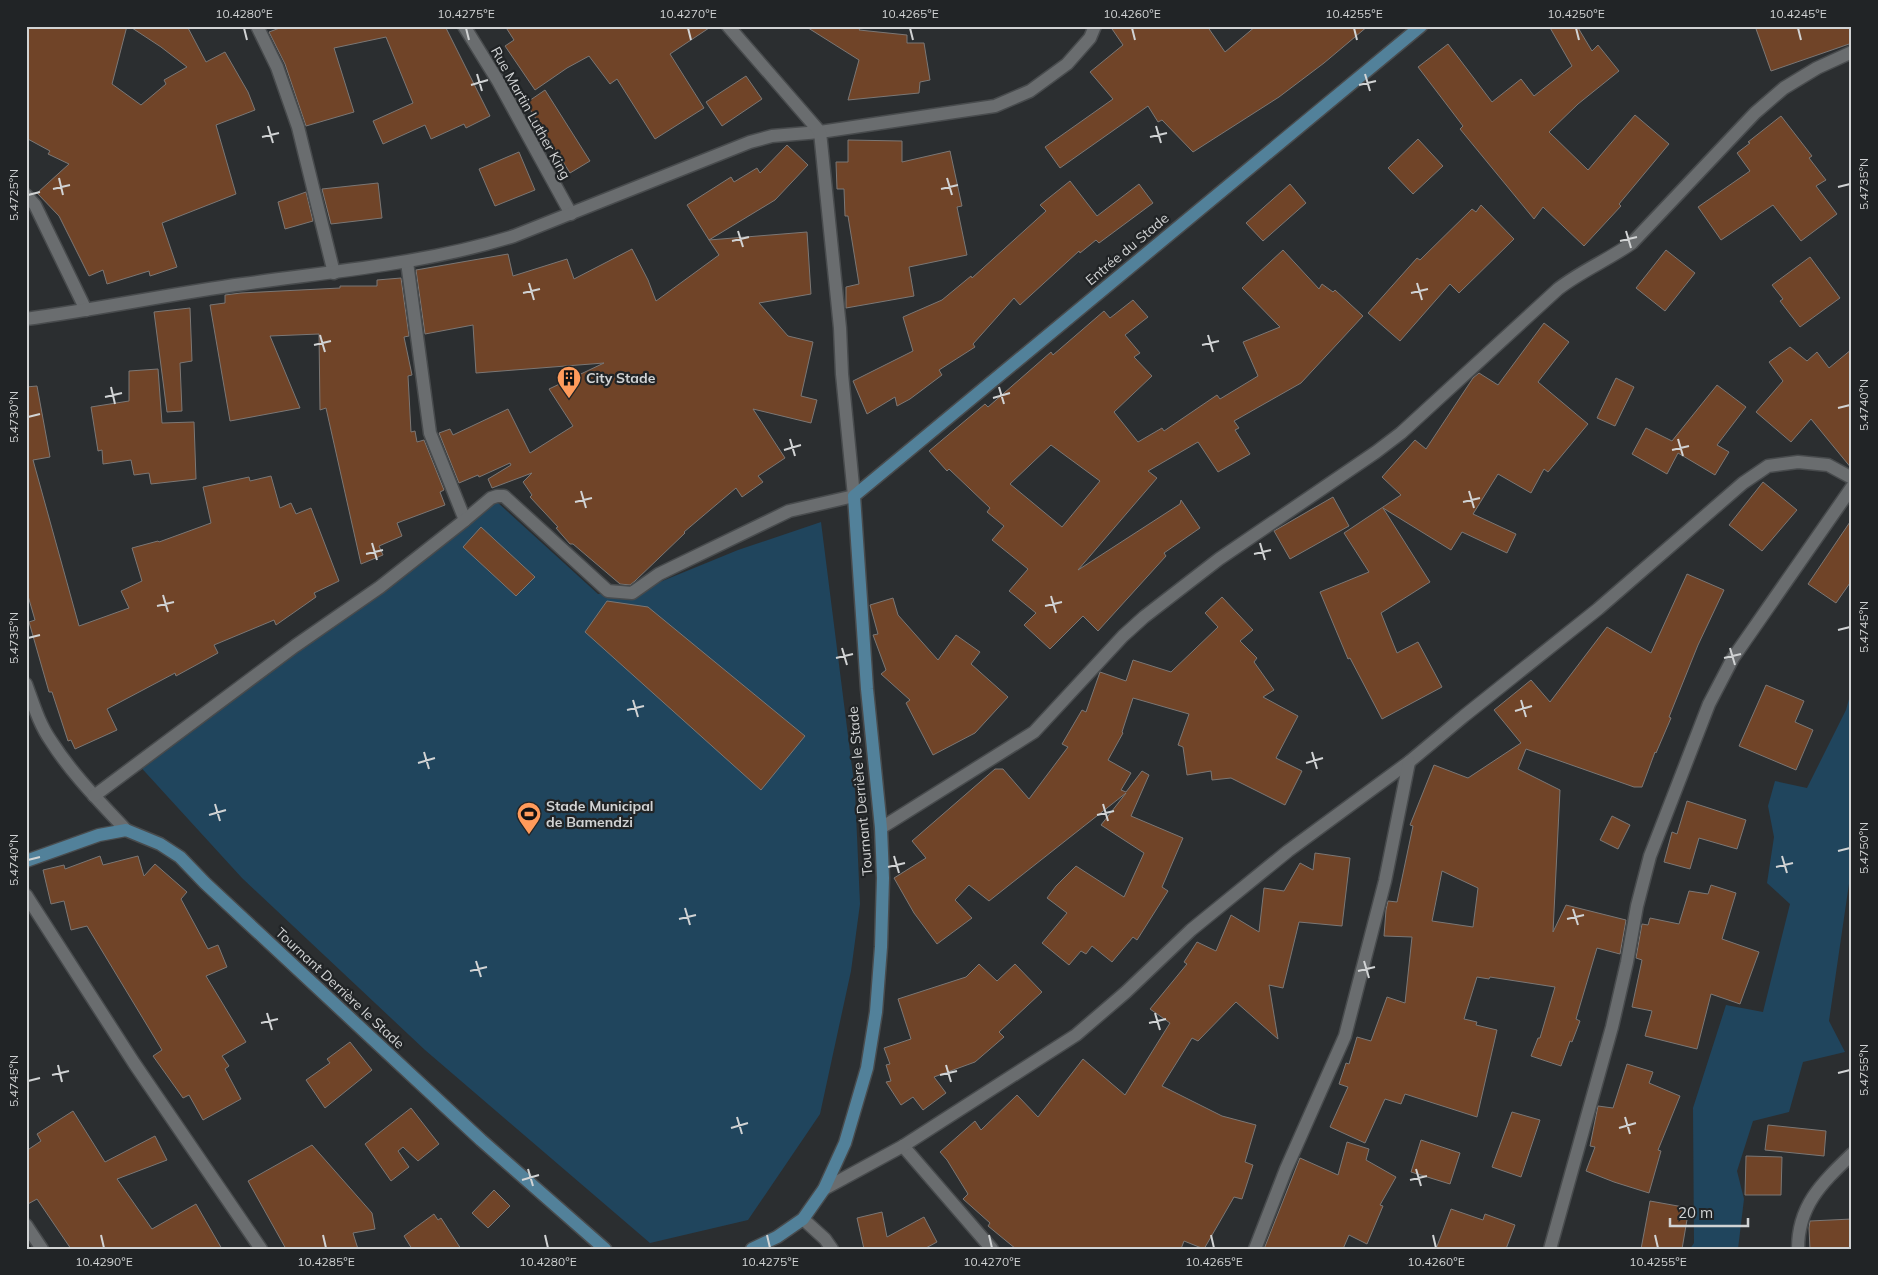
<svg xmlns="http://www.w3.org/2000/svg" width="1878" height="1275" viewBox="0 0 1878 1275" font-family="Mulish,sans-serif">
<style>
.green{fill:#20455d}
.building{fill:#704428;stroke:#7b7775;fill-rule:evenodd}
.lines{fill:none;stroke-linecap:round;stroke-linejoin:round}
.street-casing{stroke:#484b4d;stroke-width:15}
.secondary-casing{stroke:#484b4d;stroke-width:15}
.street{stroke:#6a6d6f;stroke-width:12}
.secondary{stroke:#52819a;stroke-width:12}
.ticks{fill:none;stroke:#d1d3d4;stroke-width:2}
.labels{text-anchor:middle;stroke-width:4.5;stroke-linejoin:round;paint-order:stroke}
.street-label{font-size:14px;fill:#d1d3d4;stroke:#212426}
.poi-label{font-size:14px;font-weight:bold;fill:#d1d3d4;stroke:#212426;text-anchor:start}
.neatline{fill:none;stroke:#d1d3d4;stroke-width:2}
.ticks-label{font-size:12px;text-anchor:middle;fill:#d1d3d4}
</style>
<rect width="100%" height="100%" fill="#2b2e30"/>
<g class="green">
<polygon points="496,501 598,594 633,593 738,550 821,522 855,791 860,904 851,971 820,1114 748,1220 650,1243 425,1050 242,878 136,762"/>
<polygon points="1852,688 1852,863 1829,1021 1845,1052 1803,1062 1789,1112 1753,1121 1737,1171 1744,1199 1738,1249 1690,1249 1694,1243 1693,1108 1726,1005 1763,1012 1790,904 1767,883 1774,837 1768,806 1775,781 1807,788 1846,710"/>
</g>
<g class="building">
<polygon points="26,26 127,26 112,84 141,105 166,84 164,80 187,67 161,47 129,26 187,26 206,62 225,52 248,92 255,110 216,125 236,194 162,223 177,267 150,276 149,271 107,284 103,270 89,276 59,216 37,193 69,164 48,154 50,151 26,138"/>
<polygon points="285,26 445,26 490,116 466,128 464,124 431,139 425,125 383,144 373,121 413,103 386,37 334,48 354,112 306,126 285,64 269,32"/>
<polygon points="505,26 712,26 670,54 704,108 655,139 617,79 610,84 589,56 567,68 535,90 505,46 514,40"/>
<polygon points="805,26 862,26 859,30 907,35 907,43 924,43 930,80 920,82 919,93 848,100 859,60"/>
<polygon points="1110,26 1207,26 1225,52 1256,26 1368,26 1324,63 1279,97 1193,152 1162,120 1158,122 1148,106 1060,168 1045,147 1113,99 1090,72 1123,45"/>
<polygon points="1549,26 1577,26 1592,51 1598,45 1619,71 1578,104 1549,132 1588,170 1635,115 1669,144 1619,204 1621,206 1584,246 1543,207 1534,219 1460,129 1463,126 1418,67 1448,44 1492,102 1521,79 1534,96 1572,66"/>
<polygon points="1755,26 1852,26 1852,43 1771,71"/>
<polygon points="746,76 762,99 722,126 706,102"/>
<polygon points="545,90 590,161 570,173 526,103"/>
<polygon points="1781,116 1812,156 1809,158 1826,180 1816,186 1837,214 1801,241 1773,205 1721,240 1698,207 1750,171 1737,153 1750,143 1748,142"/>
<polygon points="1418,139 1443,166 1413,194 1388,168"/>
<polygon points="848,140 902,141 902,162 950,151 962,206 957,207 967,255 909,267 914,296 846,308 846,287 859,284 848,216 845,216 844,189 837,189 836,162 848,162"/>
<polygon points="787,145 808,165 775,200 709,240 687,205 731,177 734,182 757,168 760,173"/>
<polygon points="519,152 535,190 495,206 479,169"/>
<polygon points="1070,181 1097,216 1139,184 1153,203 1099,243 1096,240 1080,253 1079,251 1020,305 1014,298 973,344 975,347 939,370 942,375 910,399 897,406 895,397 867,414 853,381 913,351 903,317 942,300 971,276 972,278 1046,211 1040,205"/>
<polygon points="378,183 382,218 331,224 322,189"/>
<polygon points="1290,184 1306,203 1263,241 1246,223"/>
<polygon points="306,192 313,221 285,229 278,202"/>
<polygon points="1481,205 1514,239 1459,293 1450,284 1400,341 1368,313 1417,258 1420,260 1472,209 1476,212"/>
<polygon points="807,232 811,294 759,303 788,336 813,342 801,396 817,400 811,423 753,409 785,458 758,476 763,482 742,497 736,488 684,532 685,533 635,581 630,585 620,584 573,544 570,544 556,528 558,527 530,497 532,495 523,482 532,473 492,488 488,479 511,465 510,463 479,477 478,475 459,483 439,433 450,429 453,435 508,409 530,453 573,426 549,389 604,363 476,373 473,325 425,334 416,270 508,254 513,276 567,259 574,279 632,249 648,280 656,301 719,255 709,240"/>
<path d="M 1283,250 L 1319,289 L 1322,284 L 1333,292 L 1335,290 L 1363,316 L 1301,383 L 1234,421 L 1239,428 L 1235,430 L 1250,454 L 1218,472 L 1198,442 L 1148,471 L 1157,478 L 1078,570 L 1180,504 L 1181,500 L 1200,528 L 1164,553 L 1166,556 L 1098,631 L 1083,616 L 1050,649 L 1024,625 L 1036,613 L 1009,591 L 1028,569 L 992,540 L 1004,526 L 987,512 L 990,508 L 949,469 L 947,471 L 929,451 L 985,404 L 988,407 L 1051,352 L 1053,355 L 1104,311 L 1110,318 L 1133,300 L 1148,317 L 1125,335 L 1140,353 L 1134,357 L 1152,376 L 1114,412 L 1138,442 L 1162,428 L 1164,431 L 1217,395 L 1220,399 L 1258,376 L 1243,342 L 1280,327 L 1242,288 ZM 1051,445 L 1100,481 L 1062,527 L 1010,484 Z"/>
<polygon points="1666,250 1695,273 1665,311 1636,288"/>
<polygon points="1810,257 1840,298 1800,327 1780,301 1783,299 1772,285"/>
<polygon points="401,278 409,336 404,337 412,375 408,376 411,432 415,431 417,442 424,440 444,490 440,492 445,505 397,523 402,536 379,546 383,555 361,564 326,408 320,410 319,334 270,336 300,408 230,421 210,305 225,303 225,295 241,293 340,288 340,286 377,286 377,280"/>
<polygon points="190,308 192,361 180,363 182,411 167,412 154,312"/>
<polygon points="1544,323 1569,342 1538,382 1588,424 1548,472 1544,469 1531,493 1498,474 1473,514 1516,534 1507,553 1462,532 1451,550 1383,508 1430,582 1381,613 1397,653 1418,642 1442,687 1382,719 1350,658 1348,659 1320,592 1369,572 1344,533 1401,495 1382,477 1415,440 1426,449 1473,378 1479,373 1498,385"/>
<polygon points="1790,347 1807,361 1817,352 1829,368 1852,349 1852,469 1811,419 1791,442 1756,412 1783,381 1769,362"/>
<polygon points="158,369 162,423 194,422 196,479 151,484 149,473 134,475 131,460 103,464 102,450 98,451 91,407 129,401 129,371"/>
<polygon points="1616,378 1634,387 1615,426 1597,418"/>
<polygon points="1717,385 1746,407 1717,445 1729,452 1715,475 1678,453 1667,474 1632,454 1646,428 1672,441"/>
<polygon points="37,386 50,457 33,460 79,626 129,608 121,591 142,581 132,548 158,541 159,542 211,523 203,487 249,477 250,481 271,476 280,508 291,503 296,514 311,508 339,581 314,593 316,597 276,625 274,620 214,645 218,653 176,676 175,673 107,709 117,730 75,749 71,740 68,741 52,692 49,692 29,622 35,620 26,589 26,387"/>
<polygon points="1763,482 1797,510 1762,551 1729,525"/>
<polygon points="1333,497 1349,526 1290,559 1274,531"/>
<polygon points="1852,519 1852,580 1836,603 1808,584"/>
<polygon points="481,527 535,577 516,596 463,547"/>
<path d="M 1687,574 L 1724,590 L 1698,645 L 1669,717 L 1671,718 L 1656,753 L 1655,752 L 1642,787 L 1634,787 L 1526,749 L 1518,769 L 1560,790 L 1553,932 L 1566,905 L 1626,920 L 1620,954 L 1597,948 L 1576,1019 L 1580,1021 L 1572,1042 L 1570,1041 L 1561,1066 L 1531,1056 L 1538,1038 L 1540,1038 L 1555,987 L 1490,977 L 1489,979 L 1477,977 L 1464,1019 L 1477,1022 L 1476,1025 L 1497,1030 L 1477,1117 L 1405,1094 L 1401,1104 L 1385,1099 L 1365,1143 L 1330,1127 L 1348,1087 L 1339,1084 L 1346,1063 L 1349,1064 L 1357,1037 L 1371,1041 L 1387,997 L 1405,1003 L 1412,937 L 1384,936 L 1386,910 L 1388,901 L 1397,902 L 1413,826 L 1410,825 L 1434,765 L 1468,778 L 1521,743 L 1494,710 L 1531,680 L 1550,702 L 1607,627 L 1651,653 ZM 1442,871 L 1478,888 L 1473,927 L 1432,921 Z"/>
<polygon points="1222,597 1253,630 1240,641 1257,658 1254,662 1274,690 1263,697 1298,716 1276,758 1302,771 1285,805 1231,778 1212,780 1211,771 1187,775 1183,747 1178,745 1189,714 1133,698 1122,732 1123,733 1108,760 1131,773 1121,790 1126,792 1142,771 1149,775 1131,816 1183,838 1162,887 1168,891 1137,940 1133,937 1112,962 1092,946 1086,954 1081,951 1069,965 1042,943 1067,913 1047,898 1056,886 1076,866 1124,897 1144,853 1101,825 1126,793 989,901 969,885 955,900 972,918 937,944 914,913 894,878 926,858 912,841 995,769 1003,769 1029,799 1068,747 1062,744 1082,710 1086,712 1100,672 1126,681 1133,660 1171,672 1218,627 1205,613"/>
<polygon points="893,598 898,615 938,660 956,635 980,652 971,664 1008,697 975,733 933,755 906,703 910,700 881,674 886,670 873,635 878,634 870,605"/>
<polygon points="607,601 648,607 805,736 761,790 585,632"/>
<polygon points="1766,685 1804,701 1795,722 1813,730 1796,770 1739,746"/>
<polygon points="1687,801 1746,820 1737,849 1699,838 1690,869 1664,862 1672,832 1677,834"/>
<polygon points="1612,816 1630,825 1618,849 1600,840"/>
<polygon points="1315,853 1350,858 1342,926 1299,922 1283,988 1269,985 1278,1039 1236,1002 1198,1041 1192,1038 1162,1086 1222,1116 1256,1125 1245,1162 1253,1165 1242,1199 1234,1197 1204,1249 1184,1241 1181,1249 1016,1249 988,1226 990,1223 963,1199 968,1194 947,1160 940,1152 975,1121 981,1130 1017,1095 1038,1117 1083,1059 1125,1095 1170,1023 1150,1009 1187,964 1184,962 1197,942 1216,951 1231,915 1259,932 1264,888 1284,891 1300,863 1313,870"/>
<polygon points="100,856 103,865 138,856 144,876 155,864 187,892 181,899 208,949 218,945 227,967 206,976 246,1042 222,1056 229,1066 225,1069 241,1099 203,1120 189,1095 183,1098 153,1056 162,1050 87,926 71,930 64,901 51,904 43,870 64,865 65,869"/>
<polygon points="1711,885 1736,893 1722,939 1759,952 1740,1004 1711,994 1697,1049 1645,1036 1652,1011 1632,1007 1642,960 1636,958 1642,924 1648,925 1650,918 1679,924 1689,891 1708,894"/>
<polygon points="979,964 997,981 1015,964 1042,992 999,1032 1004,1037 975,1062 934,1077 946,1093 923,1110 913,1097 901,1105 886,1082 891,1081 886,1065 890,1064 884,1048 911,1039 898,999 966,977"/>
<polygon points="350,1042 372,1070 325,1108 306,1080 330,1063 327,1059"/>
<polygon points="1627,1064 1653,1072 1649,1083 1680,1096 1658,1150 1661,1151 1649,1193 1614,1182 1586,1171 1595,1147 1590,1146 1598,1106 1613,1108"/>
<polygon points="411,1108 439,1144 418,1161 403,1147 398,1151 409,1167 391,1181 365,1144"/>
<polygon points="73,1111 105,1162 155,1136 167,1160 117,1179 152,1229 196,1204 222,1249 71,1249 37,1199 26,1205 26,1151 41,1141 37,1134"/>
<polygon points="1512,1112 1540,1120 1521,1177 1492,1167"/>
<polygon points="1768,1125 1826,1131 1824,1156 1765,1150"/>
<polygon points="1421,1140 1460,1153 1450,1184 1411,1172"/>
<polygon points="1347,1142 1369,1149 1366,1160 1396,1177 1380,1205 1383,1206 1367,1244 1349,1235 1343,1249 1264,1249 1300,1158 1338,1175"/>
<polygon points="312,1145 372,1213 375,1229 353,1233 358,1249 286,1249 248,1181"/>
<polygon points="1746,1156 1782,1157 1781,1195 1745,1195"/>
<polygon points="494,1190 510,1206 488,1228 472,1213"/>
<polygon points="1650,1201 1689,1208 1682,1249 1641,1249"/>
<polygon points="1451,1209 1483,1220 1485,1214 1515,1225 1506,1249 1436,1249"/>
<polygon points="882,1212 887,1237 924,1217 937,1242 924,1249 864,1249 857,1218"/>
<polygon points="434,1214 438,1220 441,1218 461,1249 412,1249 404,1236"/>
<polygon points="1852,1219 1852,1249 1810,1249 1809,1228 1810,1221"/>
</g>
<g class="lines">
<defs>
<g id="street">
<polyline points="257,26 277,67 298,127 334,273"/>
<polyline points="464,26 498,81 571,214"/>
<polyline points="26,195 35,205 86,310"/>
<polyline points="407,262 430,433 465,520"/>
<path d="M 26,319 C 99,309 170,294 243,284 C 335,271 424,264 514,236 L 750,142 L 772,136 L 820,132 L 995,106 L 1030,91 L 1067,64 L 1090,38 L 1095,26"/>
<path d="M 26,684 C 33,703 39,724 51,741 C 72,774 100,802 126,830"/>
<polyline points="94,796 295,646 380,587 465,520 491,498 497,496 504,496 608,591 632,593 659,574 789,511 854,496 842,374 840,328 820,132 728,26"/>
<path d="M 881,828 L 1034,732 L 1123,636 L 1144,617 L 1219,559 L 1376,452 L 1401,433 L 1558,289 C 1581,271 1608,260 1632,243 L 1755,113 L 1784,88 L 1817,68 L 1852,52"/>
<polyline points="26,895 134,1063 261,1249"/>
<polyline points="903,1146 992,1249"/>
<polyline points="824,1189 903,1146 1076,1035 1126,992 1191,930 1288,851 1409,762 1464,716 1598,609 1743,483 1768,466 1798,462 1828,465 1852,478"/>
<polyline points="803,1219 825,1239 832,1249"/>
<polyline points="26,1225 42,1249"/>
<polyline points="1255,1249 1286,1169 1345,1036 1385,881 1409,762"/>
<polyline points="1550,1249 1612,1027 1627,962 1637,906 1650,856 1709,704 1733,658 1852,487"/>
<path d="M 1798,1249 C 1798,1205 1822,1183 1852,1154"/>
</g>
<g id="secondary">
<polyline points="26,861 99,835 126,830 160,844 180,857 205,883 481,1140 605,1249"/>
<polyline points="752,1249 777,1237 803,1219 824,1189 845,1143 867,1068 876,1012 881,947 883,878 881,828 867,689 854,496 1421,26"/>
</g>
</defs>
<use href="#street" class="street-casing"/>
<use href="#secondary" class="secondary-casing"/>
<use href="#street" class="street"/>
<use href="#secondary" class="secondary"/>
</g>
<path class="ticks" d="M 244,28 L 247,40M 466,28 L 469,40M 688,28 L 691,40M 910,28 L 913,40M 1132,28 L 1135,40M 1354,28 L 1357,40M 1576,28 L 1579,40M 1798,28 L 1801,40M 477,74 L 482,91M 1365,74 L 1370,91M 471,85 L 488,80M 1359,85 L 1376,81M 268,126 L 273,143M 1156,126 L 1161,143M 262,137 L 279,133M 1150,137 L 1167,133M 59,178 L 63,195M 947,178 L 952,195M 1838,187 L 1850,184M 53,189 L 70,185M 941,189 L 958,185M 28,195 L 40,192M 738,231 L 743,247M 1626,231 L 1631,248M 732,241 L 749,237M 1620,241 L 1637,237M 529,283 L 534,300M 1417,283 L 1422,300M 523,293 L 540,289M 1411,293 L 1428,289M 320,335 L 325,352M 1208,335 L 1213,352M 314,345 L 331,341M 1202,345 L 1219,341M 111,387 L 115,404M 999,387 L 1004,404M 105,397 L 122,393M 993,398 L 1010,393M 1838,408 L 1850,405M 28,417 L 40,414M 790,439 L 795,456M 1678,439 L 1683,456M 784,450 L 801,445M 1672,450 L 1689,446M 581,491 L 586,508M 1469,491 L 1474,508M 575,502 L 592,498M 1463,502 L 1480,498M 372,543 L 377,560M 1260,543 L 1265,560M 366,554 L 383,550M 1254,554 L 1271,550M 163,595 L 168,612M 1051,596 L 1056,613M 157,606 L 174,602M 1045,606 L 1062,602M 1838,630 L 1850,627M 28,638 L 40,635M 842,648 L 847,665M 1730,648 L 1735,665M 836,658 L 853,654M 1724,658 L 1741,654M 633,700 L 638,717M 1521,700 L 1526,717M 627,710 L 644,706M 1515,711 L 1532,706M 424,752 L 429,769M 1312,752 L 1317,769M 418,763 L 435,758M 1306,763 L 1323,758M 215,804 L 220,821M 1103,804 L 1108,821M 209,815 L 226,810M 1097,815 L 1114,811M 1838,851 L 1850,848M 894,856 L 899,873M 1782,856 L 1787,873M 28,860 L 40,857M 888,867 L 905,863M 1776,867 L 1793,863M 685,908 L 690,925M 1573,909 L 1578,925M 679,919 L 696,915M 1567,919 L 1584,915M 476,961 L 481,977M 1364,961 L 1369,978M 470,971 L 487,967M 1358,971 L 1375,967M 267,1013 L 272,1030M 1155,1013 L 1160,1030M 261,1023 L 278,1019M 1149,1023 L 1166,1019M 58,1065 L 62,1082M 946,1065 L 951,1082M 1838,1073 L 1850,1070M 52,1075 L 69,1071M 940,1075 L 957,1071M 28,1081 L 40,1078M 737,1117 L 742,1134M 1625,1117 L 1630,1134M 731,1128 L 748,1123M 1619,1128 L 1636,1123M 528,1169 L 533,1186M 1416,1169 L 1421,1186M 522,1180 L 539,1175M 1410,1180 L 1427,1176M 101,1235 L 104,1248M 323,1235 L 326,1248M 545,1235 L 548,1248M 767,1235 L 770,1248M 989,1235 L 992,1248M 1211,1235 L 1214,1248M 1433,1235 L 1436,1248M 1655,1235 L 1658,1248"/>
<defs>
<symbol id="building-pin" viewBox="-11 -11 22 30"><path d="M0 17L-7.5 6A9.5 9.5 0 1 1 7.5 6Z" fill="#ff9b5b" stroke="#212426"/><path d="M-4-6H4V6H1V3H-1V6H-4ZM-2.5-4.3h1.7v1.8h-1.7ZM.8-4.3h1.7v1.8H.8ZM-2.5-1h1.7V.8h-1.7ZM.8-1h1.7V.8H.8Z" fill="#111"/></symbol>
<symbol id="stadium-pin" viewBox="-11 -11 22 30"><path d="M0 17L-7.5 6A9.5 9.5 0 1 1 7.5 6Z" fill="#ff9b5b" stroke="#212426"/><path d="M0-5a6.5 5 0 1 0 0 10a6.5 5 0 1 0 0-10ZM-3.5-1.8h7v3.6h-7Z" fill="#111"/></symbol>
</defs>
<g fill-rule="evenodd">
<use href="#building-pin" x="555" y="364" width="28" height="38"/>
<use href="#stadium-pin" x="515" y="800" width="28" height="38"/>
</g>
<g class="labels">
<g class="street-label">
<text transform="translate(531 113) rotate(61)" y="5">Rue Martin Luther King</text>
<text transform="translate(1127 249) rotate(-40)" y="5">Entrée du Stade</text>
<text transform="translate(860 791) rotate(-95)" y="5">Tournant Derrière le Stade</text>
<text transform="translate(340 988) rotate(43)" y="5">Tournant Derrière le Stade</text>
</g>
<g class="poi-label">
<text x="586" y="383">City Stade</text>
<text x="546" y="811">Stade Municipal<tspan x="546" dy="16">de Bamendzi</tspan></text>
</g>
</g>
<rect width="1878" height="1275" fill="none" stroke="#212426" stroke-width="55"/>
<path d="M1670 1218v8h78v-8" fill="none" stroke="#d1d3d4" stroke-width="2.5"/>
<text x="1678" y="1218" font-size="15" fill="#d1d3d4" stroke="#212426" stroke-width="4" paint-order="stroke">20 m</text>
<rect x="28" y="28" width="1822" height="1220" class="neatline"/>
<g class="ticks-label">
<text x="244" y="18">10.4280°E</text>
<text x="466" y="18">10.4275°E</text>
<text x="688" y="18">10.4270°E</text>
<text x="910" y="18">10.4265°E</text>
<text x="1132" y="18">10.4260°E</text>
<text x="1354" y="18">10.4255°E</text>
<text x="1576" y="18">10.4250°E</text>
<text x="1798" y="18">10.4245°E</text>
<text transform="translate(1864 184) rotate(-90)" y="4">5.4735°N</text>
<text transform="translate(14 195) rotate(-90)" y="4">5.4725°N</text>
<text transform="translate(1864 405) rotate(-90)" y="4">5.4740°N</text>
<text transform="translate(14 417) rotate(-90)" y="4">5.4730°N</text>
<text transform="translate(1864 627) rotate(-90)" y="4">5.4745°N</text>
<text transform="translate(14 638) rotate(-90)" y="4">5.4735°N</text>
<text transform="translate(1864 848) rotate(-90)" y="4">5.4750°N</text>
<text transform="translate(14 860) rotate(-90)" y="4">5.4740°N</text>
<text transform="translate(1864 1070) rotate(-90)" y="4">5.4755°N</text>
<text transform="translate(14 1081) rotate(-90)" y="4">5.4745°N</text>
<text x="104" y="1266">10.4290°E</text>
<text x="326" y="1266">10.4285°E</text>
<text x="548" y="1266">10.4280°E</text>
<text x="770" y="1266">10.4275°E</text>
<text x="992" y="1266">10.4270°E</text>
<text x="1214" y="1266">10.4265°E</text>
<text x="1436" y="1266">10.4260°E</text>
<text x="1658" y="1266">10.4255°E</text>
</g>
</svg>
